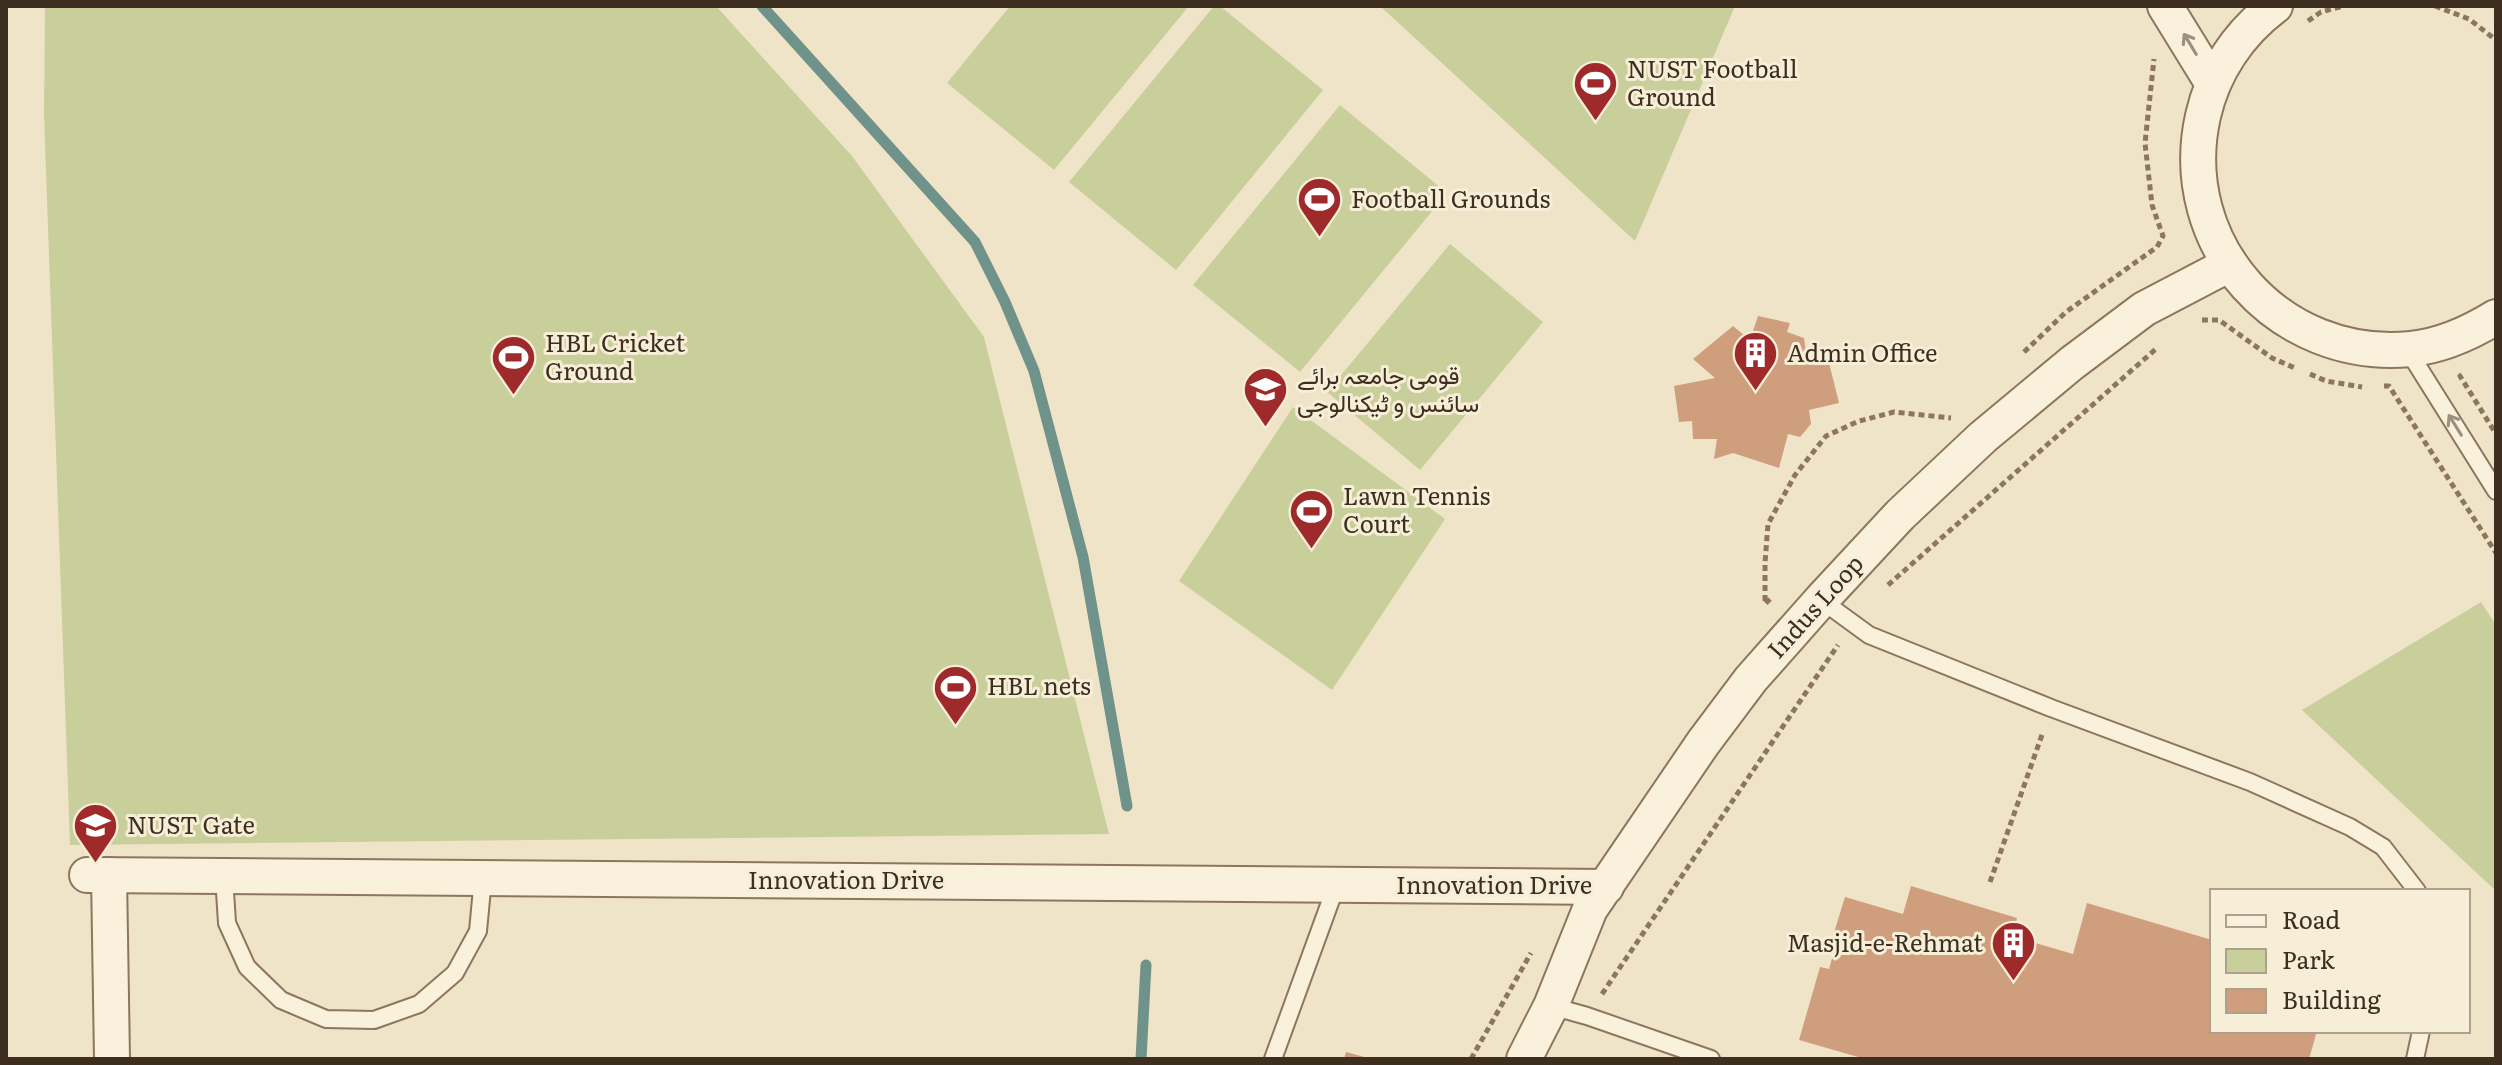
<svg xmlns="http://www.w3.org/2000/svg" width="2502" height="1065" viewBox="0 0 2502 1065" font-family="Literata,Vazirmatn,serif">
<style>
.green{fill:#c9cf9b}
.lines{fill:none;stroke-linecap:round;stroke-linejoin:round}
.stream{stroke:#6f938a;stroke-width:11}
.building{fill:#cf9f7d}
.service-casing{stroke:#8d765c;stroke-width:20}
.minor-casing{stroke:#8d765c;stroke-width:38}
.path{stroke:#8d765c;stroke-width:5;stroke-dasharray:6 4;stroke-linecap:butt}
.service{stroke:#faf1dc;stroke-width:16}
.minor{stroke:#faf1dc;stroke-width:34}
.oneway{stroke:#9c907e}
.labels{text-anchor:middle;stroke-width:6;stroke-linejoin:round;paint-order:stroke}
.poi-label{font-size:24px;fill:#3d2e20;stroke:#f7eed8;text-anchor:start}
.street-label{font-size:24px;fill:#3d2e20;stroke:#f7eed8}
</style>
<rect width="100%" height="100%" fill="#f0e4c8"/>
<g class="green">
<polygon points="45,6 716,6 852,156 984,337 1109,834 70,845 44,115"/>
<polygon points="1010,6 1189,6 1054,170 947,83"/>
<polygon points="1214,6 1220,6 1323,90 1176,270 1069,182"/>
<polygon points="1380,6 1735,6 1635,241"/>
<polygon points="1340,105 1447,193 1300,372 1193,285"/>
<polygon points="1450,244 1543,322 1420,470 1327,392"/>
<polygon points="1293,407 1445,519 1332,690 1179,581"/>
<polygon points="2481,602 2496,625 2496,891 2302,710"/>
</g>
<g class="lines">
<g class="stream">
<polyline points="762,6 975,242 1005,302 1034,371 1083,557 1127,806"/>
<polyline points="1141,1059 1146,965"/>
</g>
</g>
<g class="building">
<polygon points="1758,316 1790,323 1787,332 1804,338 1807,359 1827,355 1839,403 1809,410 1811,424 1800,437 1788,434 1779,468 1733,453 1714,459 1717,439 1693,439 1692,421 1679,422 1674,386 1715,378 1693,359 1733,326 1750,340"/>
<polygon points="1911,886 2017,918 2012,936 2073,954 2087,903 2212,940 2212,1031 2317,1031 2309,1059 1865,1059 1799,1040 1820,967 1829,969 1838,937 1833,936 1845,897 1903,914"/>
<polygon points="1346,1052 1368,1058 1368,1059 1344,1059"/>
</g>
<g class="lines">
<defs>
<g id="service">
<polyline points="2407,349 2496,491"/>
<polyline points="1821,600 1869,635 2051,708 2250,782 2350,827 2383,847 2417,891"/>
<polyline points="224,876 227,923 247,967 281,1000 326,1019 374,1020 419,1004 455,973 478,931 483,878"/>
<polyline points="1551,1006 1587,1016 1711,1059"/>
<polyline points="1273,1059 1336,886"/>
<polyline points="2415,1059 2421,1031"/>
</g>
<g id="minor">
<polyline points="2165,6 2213,84"/>
<path d="M 2275,6 C 2239,33 2213,71 2203,116 C 2174,245 2280,362 2411,349 C 2442,346 2470,333 2496,317"/>
<polyline points="87,875 1606,887"/>
<polyline points="109,875 112,1059"/>
<polyline points="1524,1059 1551,1006 1590,909 1703,743 1751,679 1821,600 1900,515 1983,437 2072,363 2144,309 2230,264"/>
</g>
</defs>
<use href="#service" class="service-casing"/>
<use href="#minor" class="minor-casing"/>
<g class="path">
<polyline points="2435,6 2469,19 2496,40"/>
<polyline points="2308,21 2321,12 2344,6"/>
<polyline points="2202,320 2219,320 2272,358 2297,369"/>
<polyline points="2024,352 2066,312 2157,247 2163,236 2152,205 2145,143 2154,59"/>
<polyline points="2310,374 2326,381 2362,387"/>
<polyline points="2462,375 2460,376 2496,434"/>
<polyline points="2384,386 2389,386 2496,553"/>
<polyline points="1888,585 2157,348"/>
<polyline points="1770,599 1765,604 1765,563 1768,524 1795,475 1826,436 1859,421 1894,412 1951,418"/>
<polyline points="1990,882 2043,732"/>
<polyline points="1602,994 1838,645"/>
<polyline points="1471,1059 1531,953"/>
</g>
<use href="#service" class="service"/>
<use href="#minor" class="minor"/>
</g>
<defs><path id="oneway-shaft" d="M-6 0H5M1.5-3L5.5 0L1.5 3" fill="none" stroke-width="1.6" stroke-linecap="round" stroke-linejoin="round" transform="scale(2)"/></defs>
<g class="oneway">
<use href="#oneway-shaft" transform="translate(2190 44) rotate(-121)"/>
<use href="#oneway-shaft" transform="translate(2455 425) rotate(-122)"/>
</g>
<defs>
<symbol id="stadium-pin" viewBox="-11 -11 22 30"><path d="M0 17L-7.5 6A9.5 9.5 0 1 1 7.5 6Z" fill="#9e2a2b" stroke="#f7eed8"/><path d="M0-5a6.5 5 0 1 0 0 10a6.5 5 0 1 0 0-10ZM-3.5-1.8h7v3.6h-7Z" fill="#fff"/></symbol>
<symbol id="building-pin" viewBox="-11 -11 22 30"><path d="M0 17L-7.5 6A9.5 9.5 0 1 1 7.5 6Z" fill="#9e2a2b" stroke="#f7eed8"/><path d="M-4-6H4V6H1V3H-1V6H-4ZM-2.5-4.3h1.7v1.8h-1.7ZM.8-4.3h1.7v1.8H.8ZM-2.5-1h1.7V.8h-1.7ZM.8-1h1.7V.8H.8Z" fill="#fff"/></symbol>
<symbol id="university-pin" viewBox="-11 -11 22 30"><path d="M0 17L-7.5 6A9.5 9.5 0 1 1 7.5 6Z" fill="#9e2a2b" stroke="#f7eed8"/><path d="M0-5L7-2L0 1L-7-2ZM-4 1L0 2.5L4 1V4Q0 6-4 4Z" fill="#fff"/></symbol>
</defs>
<g fill-rule="evenodd">
<use href="#stadium-pin" x="1570" y="58" width="51" height="69"/>
<use href="#stadium-pin" x="1294" y="174" width="51" height="69"/>
<use href="#building-pin" x="1730" y="328" width="51" height="69"/>
<use href="#stadium-pin" x="488" y="332" width="51" height="69"/>
<use href="#university-pin" x="1240" y="364" width="51" height="69"/>
<use href="#stadium-pin" x="1286" y="486" width="51" height="69"/>
<use href="#stadium-pin" x="930" y="662" width="51" height="69"/>
<use href="#university-pin" x="70" y="800" width="51" height="69"/>
<use href="#building-pin" x="1988" y="918" width="51" height="69"/>
</g>
<g class="labels">
<g class="poi-label">
<text x="1627" y="78">NUST Football<tspan x="1627" dy="28">Ground</tspan></text>
<text x="1351" y="208">Football Grounds</text>
<text x="545" y="352">HBL Cricket<tspan x="545" dy="28">Ground</tspan></text>
<text x="1787" y="362">Admin Office</text>
<text x="1297" y="384">قومی جامعہ برائے<tspan x="1297" dy="28">سائنس و ٹیکنالوجی</tspan></text>
<text x="1343" y="505">Lawn Tennis<tspan x="1343" dy="28">Court</tspan></text>
<text x="987" y="695">HBL nets</text>
<text x="127" y="834">NUST Gate</text>
<text x="1983" y="952" text-anchor="end">Masjid-e-Rehmat</text>
</g>
<g class="street-label">
<text transform="translate(1816 607) rotate(-48)" y="8">Indus Loop</text>
<text x="846" y="889">Innovation Drive</text>
<text x="1494" y="894">Innovation Drive</text>
</g>
</g>
<rect width="2502" height="1065" fill="none" stroke="#3d2e20" stroke-width="16"/>
<rect x="2210" y="889" width="260" height="144" fill="#f7eed8" stroke="#ada18e" stroke-width="2"/>
<rect x="2226" y="915" width="40" height="12" fill="#faf1dc" stroke="#ada18e" stroke-width="2"/>
<text x="2282" y="929" font-size="24" fill="#3d2e20">Road</text>
<rect x="2226" y="949" width="40" height="24" fill="#c9cf9b" stroke="#ada18e" stroke-width="2"/>
<text x="2282" y="969" font-size="24" fill="#3d2e20">Park</text>
<rect x="2226" y="989" width="40" height="24" fill="#cf9f7d" stroke="#ada18e" stroke-width="2"/>
<text x="2282" y="1009" font-size="24" fill="#3d2e20">Building</text>
</svg>
